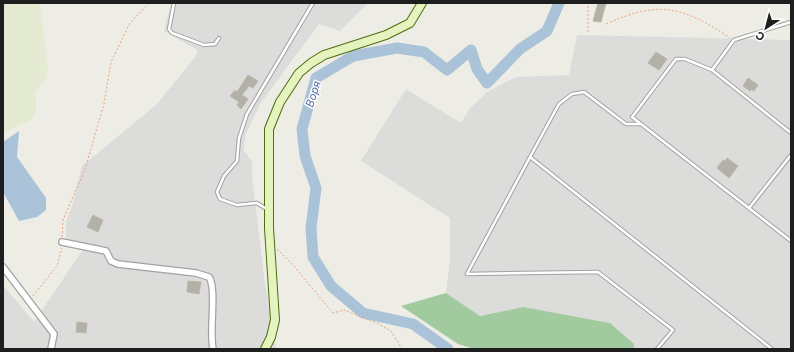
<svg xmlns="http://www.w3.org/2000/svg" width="794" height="352" viewBox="0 0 794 352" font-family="Inter,sans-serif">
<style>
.residential{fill:#dcdcdb}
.farmland{fill:#e4ebd2}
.forest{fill:#a1ca9e}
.water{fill:#aac3d8}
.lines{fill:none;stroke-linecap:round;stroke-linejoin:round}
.river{stroke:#aac3d8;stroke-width:11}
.building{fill:#b3b0a8;stroke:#bfb7a9}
.lane-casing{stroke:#a2a2a2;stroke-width:4.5}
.street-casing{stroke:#a2a2a2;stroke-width:8}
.secondary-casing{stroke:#4d6c0f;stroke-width:10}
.path{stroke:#ed9e78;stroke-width:1;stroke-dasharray:2 2;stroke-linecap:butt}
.lane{stroke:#fff;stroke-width:2.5}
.street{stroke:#fff;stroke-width:5.5}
.secondary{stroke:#e5f4be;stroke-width:8}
.labels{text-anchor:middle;stroke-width:3;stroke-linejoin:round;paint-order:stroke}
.water-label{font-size:11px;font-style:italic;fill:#536aa5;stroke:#fff}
</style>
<rect width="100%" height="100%" fill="#eeede5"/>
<g class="residential">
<polygon points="171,3 368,3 340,31 319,24 260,104 245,136 244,151 252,161 252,176 265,283 276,349 3,349 3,285 34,322 86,245 66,238 66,222 72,206 82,166 156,105 196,56 197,50 164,31"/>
<polygon points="577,35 791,40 791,349 634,349 634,344 610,323 523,307 480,316 446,293 450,260 450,218 361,161 406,89 461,123 470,108 487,92 516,77 569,75"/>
</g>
<polygon class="farmland" points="3,3 40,3 48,69 46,78 36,93 36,112 31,120 3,133"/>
<polygon class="forest" points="446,293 480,316 523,307 610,323 634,344 634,349 474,349 458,344 401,306"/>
<polygon class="water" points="19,131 17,157 46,198 46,210 37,217 19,221 3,192 3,142"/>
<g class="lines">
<polyline class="river" points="448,349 413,324 363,313 331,286 313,257 311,228 316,188 305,156 302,129 316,78 353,56 397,48 424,52 447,70 471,50 477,69 487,83 520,49 547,31 559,3"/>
</g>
<g class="building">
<polygon points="598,3 606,3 601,22 593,21"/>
<polygon points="656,52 667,59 659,70 648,63"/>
<polygon points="248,75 258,81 253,88 249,86 242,95 248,99 241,109 237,105 239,102 230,96 235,90 237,92"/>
<polygon points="748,78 758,85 754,91 751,89 750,91 743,86"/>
<polygon points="727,158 738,166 729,178 717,168 723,160 725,161"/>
<polygon points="93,215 103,220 98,232 87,227"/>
<polygon points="188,281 201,282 199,294 187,292"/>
<polygon points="77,322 87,323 86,333 76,332"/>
</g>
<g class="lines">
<defs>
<g id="lane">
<polyline points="174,3 169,29 172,33 204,45 215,44 219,38"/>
<polyline points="712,70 734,40 791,22"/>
<polyline points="640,124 626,124 584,92 572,94 559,104 530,157 772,349"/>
<polyline points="791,133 712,70 685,59 676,59 632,117 791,241"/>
<polyline points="530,157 467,274 598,272 673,330 657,349"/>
<polyline points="749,208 791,155"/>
<polyline points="268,210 257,203 237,205 220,199 217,192 224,176 237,161 239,138 247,114 313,3"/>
</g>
<g id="street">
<path d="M 62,242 L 106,251 L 111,261 L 118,264 L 196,273 L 209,277 C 217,289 209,330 213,349"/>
<polyline points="3,267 54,334 51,349"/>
</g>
<polyline id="secondary" points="265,349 271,337 275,320 269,228 269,129 280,102 299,73 311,63 324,55 386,35 410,23 422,3"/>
</defs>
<use href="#lane" class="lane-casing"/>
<use href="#street" class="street-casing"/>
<use href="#secondary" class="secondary-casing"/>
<g class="path">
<path d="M 606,24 C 660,0 682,6 730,38"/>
<polyline points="588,32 588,3"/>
<polyline points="62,237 63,220 85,169 104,104 111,62 130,23 149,3"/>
<polyline points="277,249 293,265 333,313 344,310 377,323 391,331 402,349"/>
<polyline points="33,296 57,266 62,248"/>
</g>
<use href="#lane" class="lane"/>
<use href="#street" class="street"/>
<use href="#secondary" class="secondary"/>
</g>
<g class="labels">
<g class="water-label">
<text transform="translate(313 94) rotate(-72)" y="4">Воря</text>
</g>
</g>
<rect width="794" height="352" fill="none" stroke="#1e1e1e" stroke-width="8"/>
<g transform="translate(766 28) rotate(216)" stroke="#ffffff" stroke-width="3" paint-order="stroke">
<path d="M0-3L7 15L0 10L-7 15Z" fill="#1e1e1e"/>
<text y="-6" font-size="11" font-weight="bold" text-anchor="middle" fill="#1e1e1e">С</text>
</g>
</svg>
